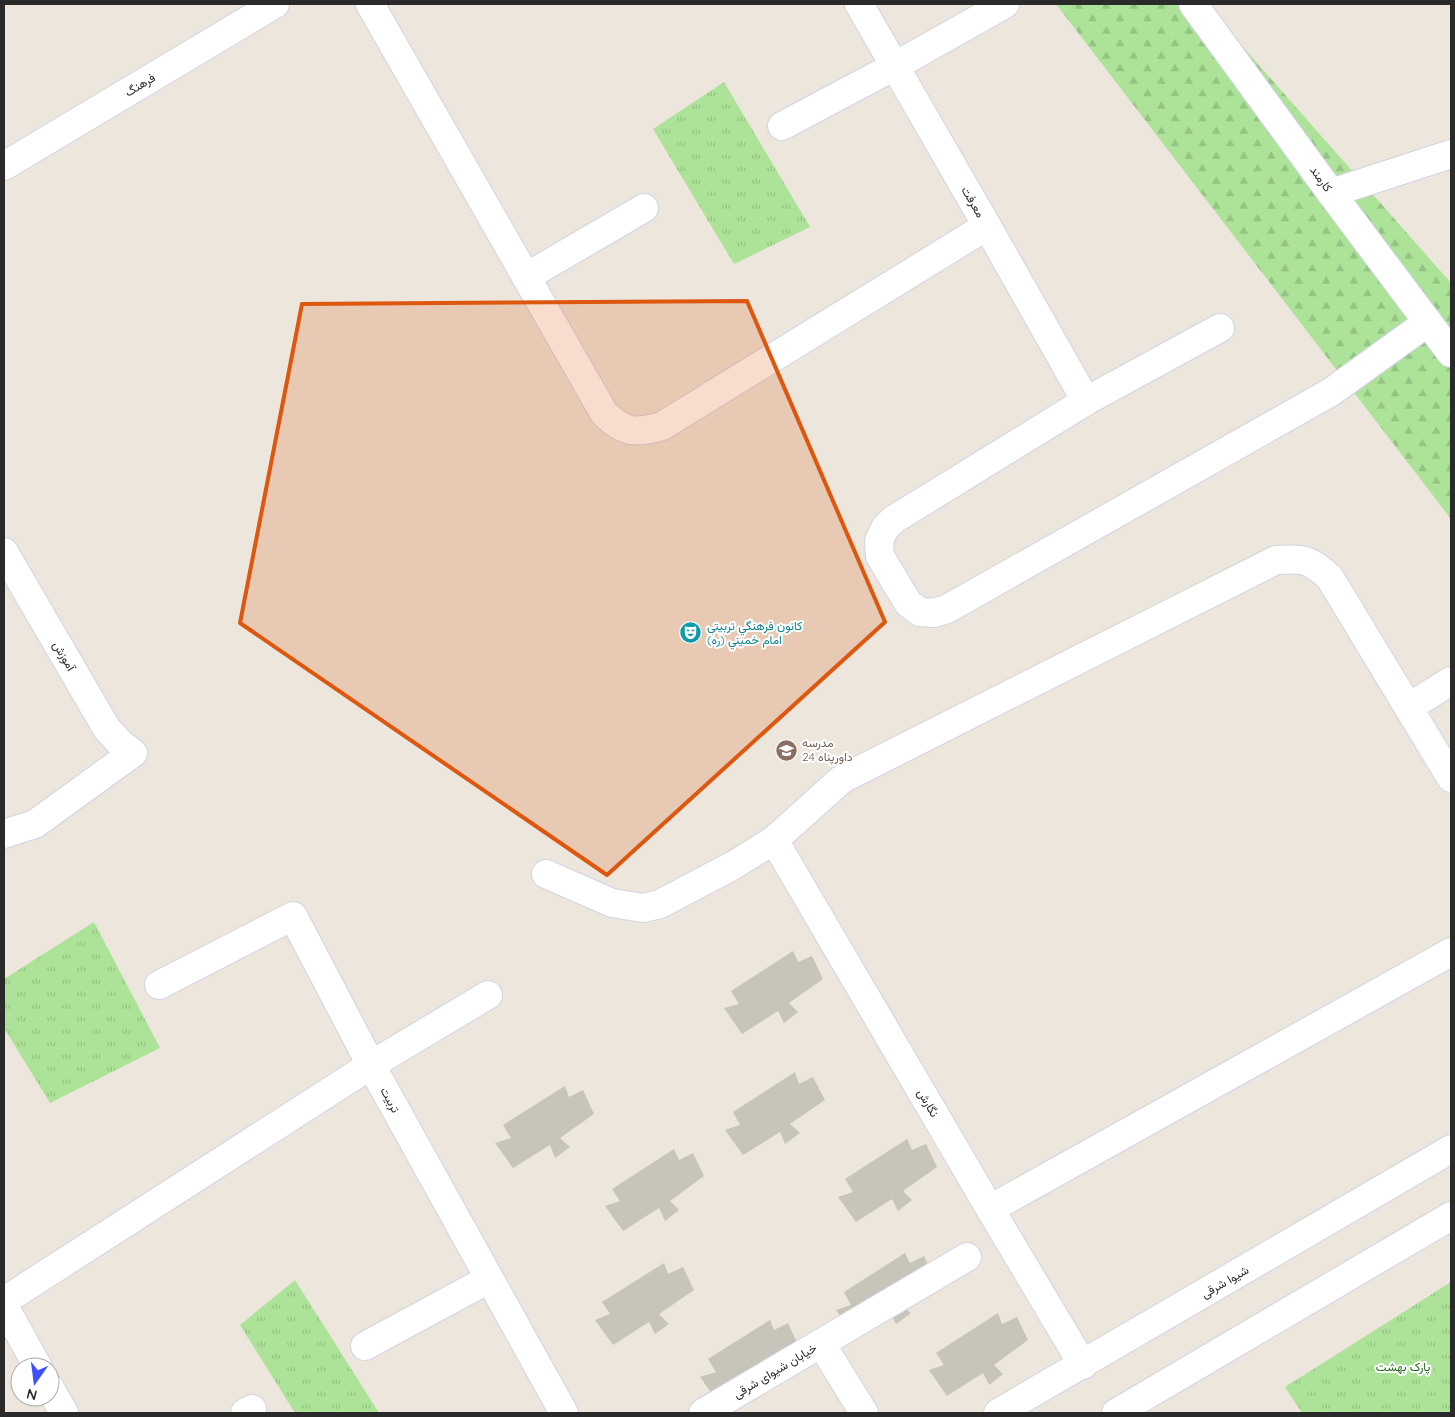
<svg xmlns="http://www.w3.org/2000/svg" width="1455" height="1417" viewBox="0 0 1455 1417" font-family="Quicksand,Vazirmatn,sans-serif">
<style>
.forest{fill:url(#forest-firs)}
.park{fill:url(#park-tufts)}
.building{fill:#c7c4ba}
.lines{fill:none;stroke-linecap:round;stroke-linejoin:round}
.street-casing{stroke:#d1d3e3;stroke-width:30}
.secondary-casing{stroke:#d1d3e3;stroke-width:30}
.street{stroke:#fff;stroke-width:28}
.secondary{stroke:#fff;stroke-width:28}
.marked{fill:#de570e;fill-opacity:0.2;stroke:#de570e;stroke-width:4;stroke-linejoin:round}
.labels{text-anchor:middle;stroke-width:4;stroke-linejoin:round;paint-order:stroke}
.street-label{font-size:12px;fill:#2a2a2a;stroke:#fff}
.culture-label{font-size:12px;fill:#0d838f;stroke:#fff;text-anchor:start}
.education-label{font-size:12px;fill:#785e54;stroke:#fff;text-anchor:start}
.park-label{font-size:12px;fill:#24671a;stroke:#fff}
</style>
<defs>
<pattern id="forest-firs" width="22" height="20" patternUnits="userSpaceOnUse" patternTransform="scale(1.25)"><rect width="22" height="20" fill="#ace398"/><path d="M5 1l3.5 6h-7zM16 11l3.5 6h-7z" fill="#94c383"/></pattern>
<pattern id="park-tufts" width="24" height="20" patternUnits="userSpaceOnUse" patternTransform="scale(1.25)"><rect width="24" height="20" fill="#ace398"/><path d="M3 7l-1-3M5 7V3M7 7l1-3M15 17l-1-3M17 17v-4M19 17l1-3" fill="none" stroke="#94c383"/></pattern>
</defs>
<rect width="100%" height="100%" fill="#ece6dc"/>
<polygon class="forest" points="1056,4 1205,4 1451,283 1451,519"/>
<g class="park">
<polygon points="724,82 810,227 734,264 653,129"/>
<polygon points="94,922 160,1048 50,1103 4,1028 4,979"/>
<polygon points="295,1280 379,1413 295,1413 240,1325"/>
<polygon points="1451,1282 1451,1413 1302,1413 1285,1387"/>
</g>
<g class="building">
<polygon points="793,951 798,962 812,956 823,979 789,1003 798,1012 784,1023 778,1011 742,1034 724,1008 739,1004 731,991"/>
<polygon points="795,1072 799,1084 813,1077 825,1100 790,1124 800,1133 785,1144 780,1132 743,1155 725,1130 740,1125 733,1112"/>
<polygon points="565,1086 569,1097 583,1090 594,1114 560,1138 570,1147 555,1158 550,1145 513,1168 495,1143 511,1138 503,1125"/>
<polygon points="907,1139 912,1150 926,1144 937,1167 903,1191 912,1200 898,1211 892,1199 856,1222 838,1197 853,1192 845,1179"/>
<polygon points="674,1149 679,1160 693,1153 704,1176 670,1201 679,1210 665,1221 659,1208 623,1231 605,1206 620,1201 612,1189"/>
<polygon points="905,1253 910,1263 924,1256 935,1280 901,1305 911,1313 896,1324 890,1312 854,1335 836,1310 851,1305 844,1292"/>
<polygon points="664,1263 668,1274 683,1267 694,1290 659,1314 669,1324 655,1334 649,1322 613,1345 595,1320 610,1314 602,1302"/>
<polygon points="998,1313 1002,1324 1017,1317 1028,1340 994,1365 1003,1374 989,1385 983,1373 947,1396 929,1370 944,1365 936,1353"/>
<polygon points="770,1320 774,1330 788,1323 799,1347 718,1402 700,1377 716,1372 708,1359"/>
</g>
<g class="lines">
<defs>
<g id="street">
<path d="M 370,4 L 604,413 C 624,433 635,434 662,426 L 987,226"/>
<polyline points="859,4 987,226 1086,401"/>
<polyline points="782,126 895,66 1005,4"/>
<polyline points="526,277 644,208"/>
<polyline points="1220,328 1086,401 893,520 885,528 879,541 880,556 908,603 920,612 934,613 947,609 1331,392 1428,322"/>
<polyline points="4,552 107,729 120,743 133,753 35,824 4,834"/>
<polyline points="1409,707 1451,681"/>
<polyline points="774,840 990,1209 1083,1365"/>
<path d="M 546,874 L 612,903 L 643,908 L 660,904 L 734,865 L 774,840 L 842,779 L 1276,560 C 1303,558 1310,559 1330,578 L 1451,778"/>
<polyline points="159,985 293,916 371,1065 564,1413"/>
<polyline points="990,1209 1451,952"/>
<polyline points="4,1301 371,1065 488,995"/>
<polyline points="4,1306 38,1367"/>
<polyline points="821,1343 864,1413"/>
<polyline points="365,1346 489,1279"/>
<polyline points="50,1388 64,1413"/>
<polyline points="245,1413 252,1409"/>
<polyline points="703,1413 967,1257"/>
</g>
<g id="secondary">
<polyline points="1193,4 1331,193 1451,353"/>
<polyline points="4,166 275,4"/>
<polyline points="1331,193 1451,154"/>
<polyline points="998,1413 1451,1149"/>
<polyline points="1116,1413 1451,1216"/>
</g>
</defs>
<use href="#street" class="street-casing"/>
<use href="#secondary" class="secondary-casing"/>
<use href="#street" class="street"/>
<use href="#secondary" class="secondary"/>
</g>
<path class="marked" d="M 747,301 L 885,622 L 607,875 L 240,623 L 302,304 Z"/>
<defs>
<symbol id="theatre-disc" viewBox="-11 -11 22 22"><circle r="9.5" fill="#0f9aa8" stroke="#fff"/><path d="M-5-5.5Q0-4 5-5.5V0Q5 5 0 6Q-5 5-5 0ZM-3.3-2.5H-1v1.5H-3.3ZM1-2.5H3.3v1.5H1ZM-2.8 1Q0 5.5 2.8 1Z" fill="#fff"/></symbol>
<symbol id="school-disc" viewBox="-11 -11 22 22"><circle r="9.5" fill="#8d6e63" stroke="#fff"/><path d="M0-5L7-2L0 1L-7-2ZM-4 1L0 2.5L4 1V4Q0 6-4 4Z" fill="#fff"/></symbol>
</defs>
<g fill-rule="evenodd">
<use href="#theatre-disc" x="678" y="620" width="25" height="25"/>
<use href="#school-disc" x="774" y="738" width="25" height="25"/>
</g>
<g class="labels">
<g class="street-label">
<text transform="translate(140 85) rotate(-31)" y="4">فرهنگ</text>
<text transform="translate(1321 179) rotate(54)" y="4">کارمند</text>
<text transform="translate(973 202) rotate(60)" y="4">معرفت</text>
<text transform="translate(64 656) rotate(60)" y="4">آموزش</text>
<text transform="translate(390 1100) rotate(61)" y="4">تربیت</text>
<text transform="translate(928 1103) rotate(60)" y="4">نگارش</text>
<text transform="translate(1225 1282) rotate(-30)" y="4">شیوا شرقی</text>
<text transform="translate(775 1371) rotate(-31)" y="4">خیابان شیوای شرقی</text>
</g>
<g class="culture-label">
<text x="707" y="630">كانون فرهنگي تربيتي<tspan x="707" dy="14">امام خميني (ره)</tspan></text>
</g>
<g class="education-label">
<text x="802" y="747">مدرسه<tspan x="802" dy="14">داورپناه 24</tspan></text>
</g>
<g class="park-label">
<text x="1403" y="1371">پارک بهشت</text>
</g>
</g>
<rect width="1455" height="1417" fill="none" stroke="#2a2a2a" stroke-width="10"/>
<g transform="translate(35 1382) rotate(194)"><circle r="24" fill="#ffffff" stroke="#aaaaaa"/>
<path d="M0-4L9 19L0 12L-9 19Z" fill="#3c51f9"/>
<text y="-8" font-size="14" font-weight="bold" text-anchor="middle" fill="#2a2a2a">N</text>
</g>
</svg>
